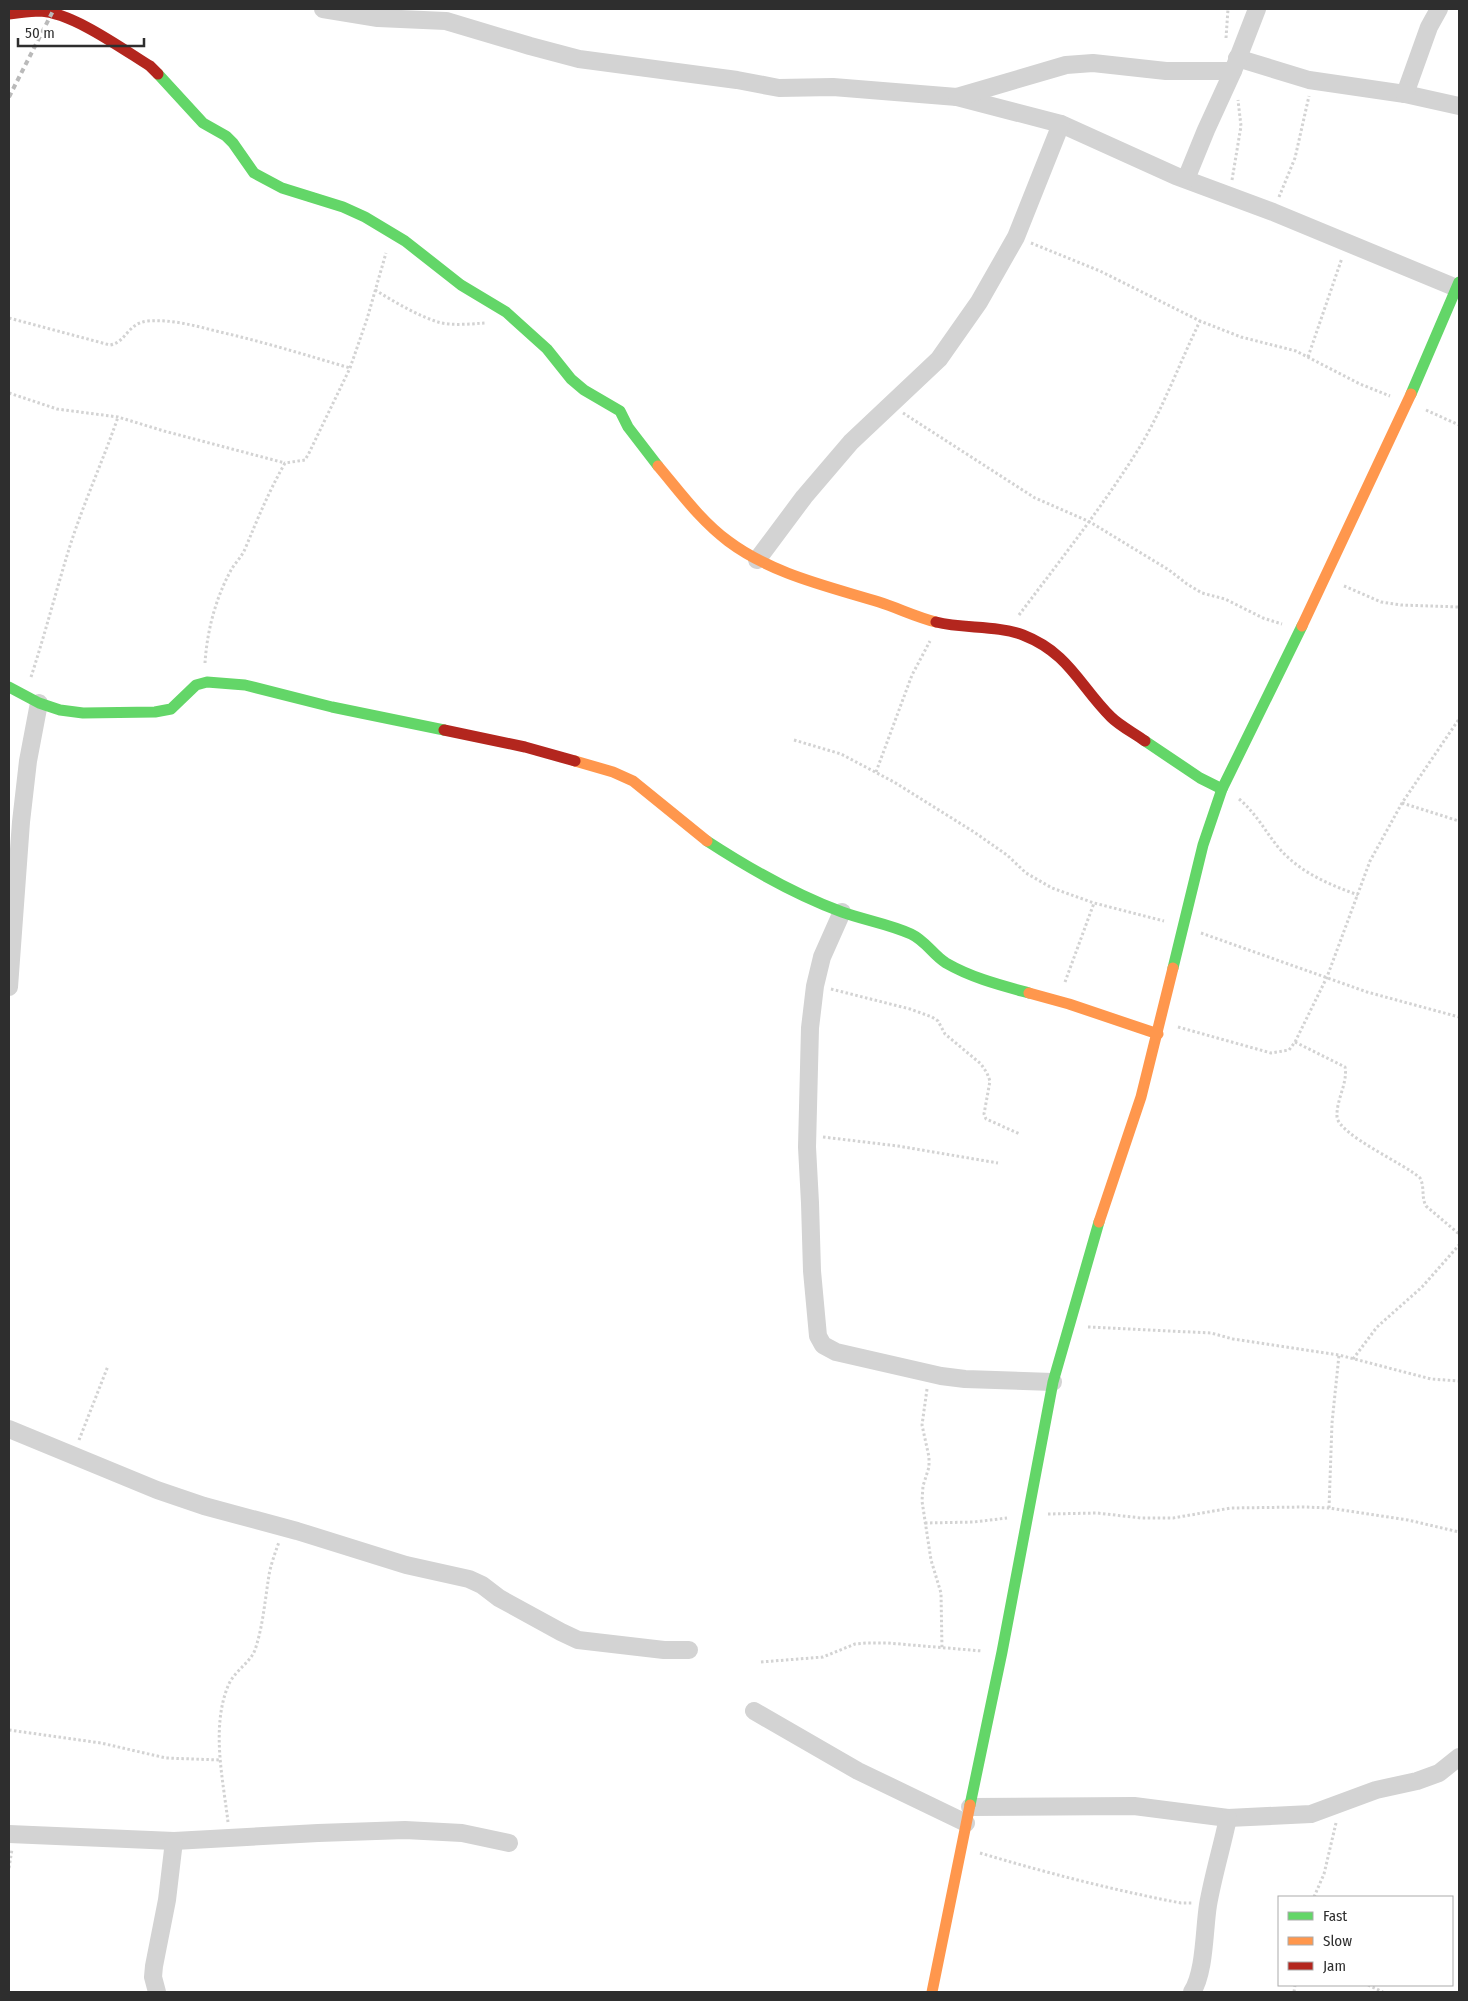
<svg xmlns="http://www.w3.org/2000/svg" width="1468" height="2001" viewBox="0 0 1468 2001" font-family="'Fira Sans Condensed',sans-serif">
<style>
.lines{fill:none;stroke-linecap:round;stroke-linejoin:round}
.path{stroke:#d3d3d3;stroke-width:3;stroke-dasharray:2.5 2.5;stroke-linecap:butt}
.street{stroke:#d3d3d3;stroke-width:18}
.fast{stroke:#63d668;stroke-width:11}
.slow{stroke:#ff974d;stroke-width:11}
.jam{stroke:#b3261e;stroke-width:11}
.rail{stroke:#bababa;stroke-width:4;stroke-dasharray:5 4;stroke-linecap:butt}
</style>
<rect width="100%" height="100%" fill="#fff"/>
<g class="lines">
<g class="path">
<polyline points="1226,38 1228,9"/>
<polyline points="1232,180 1241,126 1238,100"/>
<polyline points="1279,197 1295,158 1309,96"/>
<polyline points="1031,243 1100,271 1200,321 1241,337 1296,351 1360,384 1390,396"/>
<path d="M 375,290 C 395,302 416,315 438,322 C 452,326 470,324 485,323"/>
<path d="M 9,318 L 110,345 C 127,342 127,323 148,321 C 172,319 196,326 220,332 C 264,342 306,355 350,368"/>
<polyline points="1308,357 1342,258"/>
<polyline points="9,393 57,409 118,417 164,431 285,463"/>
<polyline points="1426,410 1459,425"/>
<polyline points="903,413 1035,498 1090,522 1169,570 1187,584 1202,593 1225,599 1263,618 1282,624"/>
<polyline points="1344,586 1381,602 1401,605 1459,607"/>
<path d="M 1019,615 C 1061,559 1104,505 1141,445 C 1164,406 1180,362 1200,321"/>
<path d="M 205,663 C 207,632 215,600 230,572 C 234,564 241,558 245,549 C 258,518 268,493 285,463 L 305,460 L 309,453 L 350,368 L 367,319 L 386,253"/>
<path d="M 31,677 C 45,634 56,591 69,549 C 83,504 103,461 118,417"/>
<polyline points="794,740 841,754 894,782 974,832 1007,855 1026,873 1052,888 1094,903 1164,921"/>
<polyline points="876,772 912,675 930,641"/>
<path d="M 1239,799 C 1256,813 1265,831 1278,847 C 1299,872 1328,884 1358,895"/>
<polyline points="1402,803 1459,821"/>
<polyline points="1201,933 1367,992 1459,1017"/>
<polyline points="1065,982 1094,903"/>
<polyline points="831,989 910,1009 932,1017 938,1021 945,1034 981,1064 987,1073 990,1081 984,1114 986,1119 1020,1134"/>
<polyline points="1178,1027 1271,1053 1289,1050 1295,1042 1327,977 1370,861 1402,803 1459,719"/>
<path d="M 1295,1042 L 1345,1067 C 1348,1083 1336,1100 1337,1117 C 1339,1135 1405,1164 1420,1178 C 1425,1187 1421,1197 1426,1206 L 1459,1234"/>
<polyline points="823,1137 898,1146 998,1163"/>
<polyline points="1088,1327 1211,1333 1233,1339 1339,1355 1431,1379 1459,1381"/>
<polyline points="1353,1359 1377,1327 1422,1287 1459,1245"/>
<polyline points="927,1389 922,1425 929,1457 929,1467 923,1486 922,1501 931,1560 941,1593 942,1649"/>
<polyline points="79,1440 108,1366"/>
<polyline points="1329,1508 1332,1423 1339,1355"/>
<polyline points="1048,1514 1097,1513 1141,1518 1173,1518 1231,1508 1304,1507 1329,1508 1408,1520 1459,1532"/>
<polyline points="925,1523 974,1522 1007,1518"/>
<polyline points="761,1662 823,1657 855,1644 867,1643 888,1643 982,1651"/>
<polyline points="9,1730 101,1743 166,1758 220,1760"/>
<path d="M 228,1822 C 223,1779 211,1728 228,1686 C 234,1671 250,1663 255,1650 C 263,1626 265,1600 269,1575 C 271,1564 275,1553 279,1542"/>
<path d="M 980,1853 C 1047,1873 1113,1890 1181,1903 L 1193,1903"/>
<polyline points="9,1868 12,1849"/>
<polyline points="1314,1897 1324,1874 1336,1823"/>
<polyline points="1368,1985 1383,1992"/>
<polyline points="1294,1992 1295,1985"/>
</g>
<g class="street">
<polyline points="323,9 378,18 446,21 530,46 579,59 737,80 779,88 833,87 957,97 1061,124 1176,176 1273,212 1459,289"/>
<polyline points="1237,58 1309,80 1405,94 1459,106"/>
<polyline points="1405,94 1429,27 1439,9"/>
<polyline points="957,97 1066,65 1093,63 1166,71 1233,71"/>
<polyline points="1186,179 1206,130 1233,71 1257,9"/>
<polyline points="757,560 804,497 851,442 939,359 979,302 1016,237 1061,124"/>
<polyline points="842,912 822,957 815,986 810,1028 807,1147 810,1203 812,1271 818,1336 823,1345 836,1352 941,1376 965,1379 1053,1382"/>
<polyline points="9,987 21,822 28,761 39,703"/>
<polyline points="9,1429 157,1490 204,1506 297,1531 406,1565 469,1579 482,1585 499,1598 561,1632 578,1640 664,1650 689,1650"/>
<polyline points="754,1711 858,1771 966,1823"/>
<polyline points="970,1807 1134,1806 1228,1818 1311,1814 1376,1790 1417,1781 1439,1773 1459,1757"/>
<polyline points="9,1834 174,1841 318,1833 405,1830 462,1833 509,1843"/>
<polyline points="157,1992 153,1977 154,1966 167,1900 174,1841"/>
<path d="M 1192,1992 C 1205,1972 1204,1930 1208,1905 C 1213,1876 1222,1847 1228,1818"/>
</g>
<g class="fast">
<polyline points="158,74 203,123 226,136 233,143 254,173 282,188 343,207 365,217 405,241 461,285 506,312 547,349 571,379 584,390 620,411 628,427 658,466"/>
<polyline points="1411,394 1459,282"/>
<polyline points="9,687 39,703 60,710 83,713 155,712 171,709 196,685 207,682 245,685 332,707 444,730"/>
<polyline points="1145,741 1200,778 1222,789"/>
<path d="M 707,841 C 750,869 793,894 842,912 C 864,920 889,924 911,934 C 926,941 933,955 946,963 C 972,978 1000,985 1029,993"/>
<polyline points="1173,968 1203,845 1222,789 1302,626"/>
<polyline points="970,1805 1002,1652 1053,1382 1099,1222"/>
</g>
<g class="slow">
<path d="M 658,466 C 680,492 700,520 728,541 C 772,574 827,586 879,602 C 898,608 916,617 936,622"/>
<polyline points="1302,626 1411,394"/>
<polyline points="575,761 613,772 633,781 707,841"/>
<polyline points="1029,993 1069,1004 1158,1034"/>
<polyline points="1099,1222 1141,1097 1173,968"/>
<polyline points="932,1992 970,1805"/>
</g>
<g class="jam">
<path d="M 9,14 C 19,13 30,11 40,11 C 73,13 121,48 150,66 L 158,74"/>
<path d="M 936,622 C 964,629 996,625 1023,635 C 1069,653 1079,685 1111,717 C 1120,726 1134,733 1145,741"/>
<polyline points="444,730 525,747 575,761"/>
</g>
<polyline class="rail" points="9,97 54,9"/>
</g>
<rect width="1468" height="2001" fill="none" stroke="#2e2e2e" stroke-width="20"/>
<rect x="1278" y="1896" width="175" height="90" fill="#ffffff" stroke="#ababab"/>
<rect x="1288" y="1912" width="25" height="8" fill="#63d668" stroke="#ababab"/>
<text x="1323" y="1921" font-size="15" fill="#2e2e2e">Fast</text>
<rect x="1288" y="1937" width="25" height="8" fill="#ff974d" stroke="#ababab"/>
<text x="1323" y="1946" font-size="15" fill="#2e2e2e">Slow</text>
<rect x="1288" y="1962" width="25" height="8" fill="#b3261e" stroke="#ababab"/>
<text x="1323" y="1971" font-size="15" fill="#2e2e2e">Jam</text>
<path d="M18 38v8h126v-8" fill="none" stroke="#2e2e2e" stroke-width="2.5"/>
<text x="25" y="38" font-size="15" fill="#2e2e2e" stroke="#ffffff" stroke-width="4" paint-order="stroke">50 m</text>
</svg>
